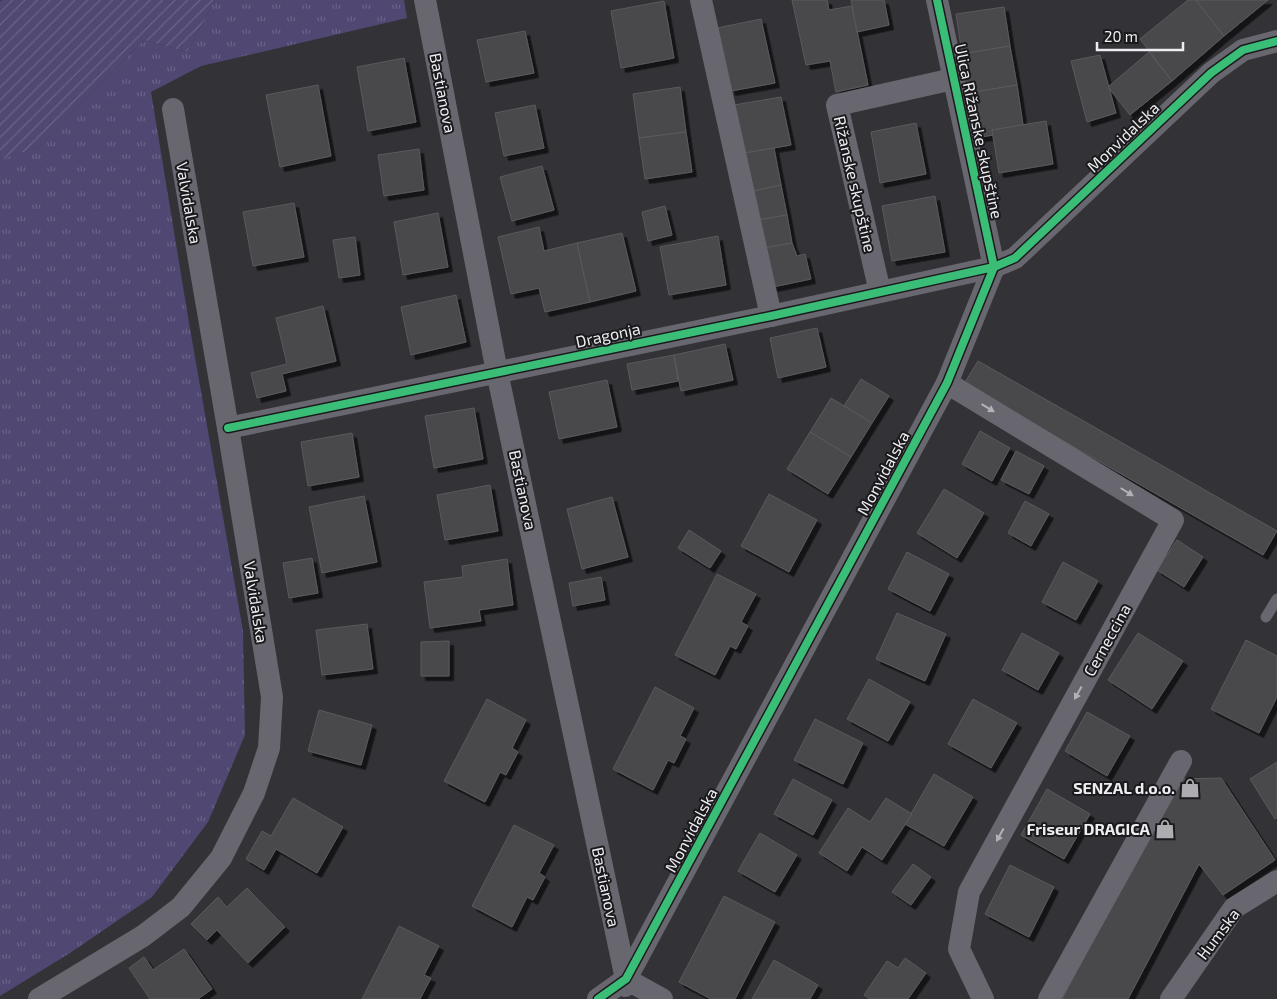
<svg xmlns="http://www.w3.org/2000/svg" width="1277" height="999" viewBox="0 0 1277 999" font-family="'Exo 2',sans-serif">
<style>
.grass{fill:url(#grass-tufts)}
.garden{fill:url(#garden-furrows)}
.building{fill:#48484b;stroke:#5b5a5d;filter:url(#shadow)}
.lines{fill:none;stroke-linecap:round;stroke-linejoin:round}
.service{stroke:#68676f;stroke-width:11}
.minor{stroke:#68676f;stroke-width:22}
.cycleway-casing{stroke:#1a191c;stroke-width:11}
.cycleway{stroke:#3abd76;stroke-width:8}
.oneway{fill:#b2b1b6}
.labels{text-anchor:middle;stroke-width:4;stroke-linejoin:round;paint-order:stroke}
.street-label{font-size:16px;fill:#eeedf1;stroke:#1a191c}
.poi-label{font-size:16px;font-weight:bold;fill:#eeedf1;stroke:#1a191c;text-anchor:end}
</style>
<defs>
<pattern id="grass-tufts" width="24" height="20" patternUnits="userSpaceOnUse" patternTransform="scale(1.25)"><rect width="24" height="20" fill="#504872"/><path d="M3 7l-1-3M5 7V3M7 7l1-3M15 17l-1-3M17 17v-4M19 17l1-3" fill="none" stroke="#6a6387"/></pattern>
<pattern id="garden-furrows" width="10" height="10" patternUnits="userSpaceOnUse" patternTransform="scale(1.25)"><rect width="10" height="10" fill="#504872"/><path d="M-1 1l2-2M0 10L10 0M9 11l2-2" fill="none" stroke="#6a6387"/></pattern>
<filter id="shadow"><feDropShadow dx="4.5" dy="4.5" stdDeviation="0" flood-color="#0009"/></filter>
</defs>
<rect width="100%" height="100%" fill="#333236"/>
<polygon class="grass" points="215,0 404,0 407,18 201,66 151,92 189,323 243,631 245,735 208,822 152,897 70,953 0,996 0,159 38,148 144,40 187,52"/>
<polygon class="garden" points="3,0 215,0 187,52 144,40 38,148 0,159 0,1"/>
<g class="building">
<polygon points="792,0 827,0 829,10 852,6 868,85 836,92 830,61 806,65"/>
<polygon points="851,0 884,0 889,25 857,32"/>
<polygon points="1188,0 1196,0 1224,36 1172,81 1140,39"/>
<polygon points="1196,0 1268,0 1224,36"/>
<polygon points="664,1 674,58 621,68 611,11"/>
<polygon points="1004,7 1010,46 962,54 956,14"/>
<polygon points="761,19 775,83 731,91 717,28"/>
<polygon points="525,31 534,73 486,82 477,40"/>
<polygon points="1010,46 1017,85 969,93 962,54"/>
<polygon points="1149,52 1172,81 1130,115 1108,87"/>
<polygon points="1100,55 1116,113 1087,122 1071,61"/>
<polygon points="404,58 416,122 368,131 357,67"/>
<polygon points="318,85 331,156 280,167 266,95"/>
<polygon points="1017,85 1023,125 992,130 993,135 976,138 969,93"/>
<polygon points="680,87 686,132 639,138 633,94"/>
<polygon points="781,97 791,145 745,153 734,105"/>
<polygon points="535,105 544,148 504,156 495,113"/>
<polygon points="1046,121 1053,164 999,173 992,130"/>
<polygon points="916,123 926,174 880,183 871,132"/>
<polygon points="686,132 692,172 645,179 639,138"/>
<polygon points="774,148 781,185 753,191 745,153"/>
<polygon points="419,149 424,190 384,196 378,155"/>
<polygon points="542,166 554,210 512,221 500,177"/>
<polygon points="781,185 787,215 758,220 753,191"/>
<polygon points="935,196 945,252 892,261 882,206"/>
<polygon points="294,203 304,257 253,266 243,212"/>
<polygon points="665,206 672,235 648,241 642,212"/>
<polygon points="438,213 448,267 403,275 394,222"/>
<polygon points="787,215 792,243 764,248 758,220"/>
<polygon points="539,227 544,251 577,243 590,302 545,312 539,288 511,294 498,237"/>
<polygon points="622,233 636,291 590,302 577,243"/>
<polygon points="718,236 726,285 669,295 660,247"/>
<polygon points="355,237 360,275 339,278 333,240"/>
<polygon points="792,243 797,256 805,254 811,279 773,287 764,248"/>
<polygon points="456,295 466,342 411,355 401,307"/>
<polygon points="323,306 336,361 282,374 286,391 257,398 251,373 287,364 276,318"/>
<polygon points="817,328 826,367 778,378 770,338"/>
<polygon points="725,344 733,380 681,391 674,355"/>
<polygon points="674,355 678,381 632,390 627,364"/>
<polygon points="978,361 1277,531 1263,555 964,384"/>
<polygon points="861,379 889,396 872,423 844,406"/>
<polygon points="607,380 617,427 559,439 549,392"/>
<polygon points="831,398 872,423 851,457 810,432"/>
<polygon points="474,408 483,459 434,468 425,416"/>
<polygon points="980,431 1010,448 992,481 962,464"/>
<polygon points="810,432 851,457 828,494 787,469"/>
<polygon points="352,433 359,477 308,486 301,442"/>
<polygon points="1016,451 1044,466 1029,494 1001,480"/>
<polygon points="490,485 498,531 445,540 437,495"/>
<polygon points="944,489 984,513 957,558 917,533"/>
<polygon points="769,494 817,520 789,572 741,546"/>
<polygon points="364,496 377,562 322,573 309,507"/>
<polygon points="612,497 628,557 582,569 567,509"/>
<polygon points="1025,501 1049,514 1031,546 1008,533"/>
<polygon points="689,530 721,551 710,568 678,548"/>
<polygon points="1177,540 1203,557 1184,587 1157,570"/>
<polygon points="907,552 949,574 930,611 888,589"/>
<polygon points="312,558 318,593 289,598 283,563"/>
<polygon points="507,559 513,605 479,610 481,621 430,628 424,582 463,577 462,566"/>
<polygon points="1063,562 1098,581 1076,620 1042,602"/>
<polygon points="717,574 756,594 741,622 748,626 736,649 730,646 715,675 675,655"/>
<polygon points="601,577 605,600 573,606 569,583"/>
<polygon points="897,613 946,634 925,681 876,659"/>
<polygon points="367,624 373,669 322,675 316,630"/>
<polygon points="1022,633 1059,653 1038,690 1002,670"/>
<polygon points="1138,633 1183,661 1152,709 1108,680"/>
<polygon points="1246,640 1277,656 1277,697 1259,733 1211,709"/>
<polygon points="449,641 449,676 421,676 421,642"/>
<polygon points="869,679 910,702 888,741 847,719"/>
<polygon points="655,687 694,708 680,736 686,739 674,763 668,760 653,790 613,769"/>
<polygon points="487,699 526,720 512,748 518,752 506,775 500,772 485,802 444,781"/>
<polygon points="973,699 1017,723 991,768 948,744"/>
<polygon points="319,710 372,725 361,765 308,751"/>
<polygon points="1087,712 1130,736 1107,776 1065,751"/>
<polygon points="815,719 863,743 843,784 794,760"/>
<polygon points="1277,762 1277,818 1275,819 1250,779"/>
<polygon points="934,774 973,797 944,846 905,824"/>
<polygon points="1221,778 1275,860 1223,895 1199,864 1128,999 1062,999 1119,892 1182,779"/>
<polygon points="793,779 832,800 813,835 774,814"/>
<polygon points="1047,789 1090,814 1064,859 1021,835"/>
<polygon points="293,798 343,827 317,873 276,849 264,870 246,859 262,831 271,836"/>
<polygon points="886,798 912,814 882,860 862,847 847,871 819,853 848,808 870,822"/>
<polygon points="514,825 554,845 539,873 545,877 533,900 527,897 512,927 472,906"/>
<polygon points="760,833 797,855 775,892 738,871"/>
<polygon points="913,864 931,877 911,905 892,892"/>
<polygon points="1010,865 1054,887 1029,937 985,914"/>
<polygon points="247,888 285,927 248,963 217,930 207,940 191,924 218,897 227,907"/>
<polygon points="724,896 775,922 735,999 711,999 679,982"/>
<polygon points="399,926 439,946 424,975 431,978 420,999 362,999"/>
<polygon points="184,949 212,989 198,999 150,999 129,968 144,957 153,970"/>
<polygon points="905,958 926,973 908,999 870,999 864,995 887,961 898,968"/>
<polygon points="774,960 818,985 810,999 752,999"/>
</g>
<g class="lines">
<polyline class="service" points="1266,617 1277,599"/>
<g class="minor">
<polyline points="425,0 497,372 626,979 625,986"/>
<polyline points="701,0 771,316"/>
<polyline points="880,292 837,105 953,79"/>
<polyline points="947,383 1173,520 969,892 959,949 983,999"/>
<polyline points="228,428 771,316 994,267 937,0"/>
<polyline points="626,979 662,999"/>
<polyline points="39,999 143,936 181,907 221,858 254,793 269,748 272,697 228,428 173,109"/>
<polyline points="598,999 626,979 947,383 994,267 1015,258 1211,73 1243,50 1277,41"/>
<polyline points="1049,999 1181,761"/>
<polyline points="1171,999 1234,908 1277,881"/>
</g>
<defs>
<g id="cycleway">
<polyline points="228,428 771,316 994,267 937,0"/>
<polyline points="598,999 626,979 947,383 994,267 1015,258 1211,73 1243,50 1277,41"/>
</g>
</defs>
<use href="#cycleway" class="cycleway-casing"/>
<use href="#cycleway" class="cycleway"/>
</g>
<defs><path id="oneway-solid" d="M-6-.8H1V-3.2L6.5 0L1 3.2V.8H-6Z" transform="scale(1.25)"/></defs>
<g class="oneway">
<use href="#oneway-solid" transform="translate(988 408) rotate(31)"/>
<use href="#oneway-solid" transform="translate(1127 492) rotate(32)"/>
<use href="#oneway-solid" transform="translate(1078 693) rotate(119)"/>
<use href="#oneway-solid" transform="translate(1000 835) rotate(119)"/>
</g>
<defs>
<symbol id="shop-bare" viewBox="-9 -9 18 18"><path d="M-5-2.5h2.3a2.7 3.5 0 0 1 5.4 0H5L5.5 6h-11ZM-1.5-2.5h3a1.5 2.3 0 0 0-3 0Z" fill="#adacb0" stroke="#1a191c" stroke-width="2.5" paint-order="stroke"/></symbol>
</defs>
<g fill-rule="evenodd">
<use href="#shop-bare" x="1176" y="774" width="28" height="28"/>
<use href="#shop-bare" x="1151" y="815" width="28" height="28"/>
</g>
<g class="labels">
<g class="street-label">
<text transform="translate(443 93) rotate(79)" y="6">Bastianova</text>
<text transform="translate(979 131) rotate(78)" y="6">Ulica Rižanske skupštine</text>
<text transform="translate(1123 137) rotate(-44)" y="6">Monvidalska</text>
<text transform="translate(855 184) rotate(77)" y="6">Rižanske skupštine</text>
<text transform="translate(189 203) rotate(80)" y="6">Valvidalska</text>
<text transform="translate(608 335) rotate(-12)" y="6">Dragonja</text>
<text transform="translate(883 473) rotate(-62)" y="6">Monvidalska</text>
<text transform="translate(523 490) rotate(78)" y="6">Bastianova</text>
<text transform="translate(256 602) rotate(81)" y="6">Valvidalska</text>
<text transform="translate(1107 640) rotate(-61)" y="6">Cerneccina</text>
<text transform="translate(691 830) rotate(-62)" y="6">Monvidalska</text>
<text transform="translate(606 887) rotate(78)" y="6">Bastianova</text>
<text transform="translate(1218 934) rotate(-53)" y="6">Humska</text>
</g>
<g class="poi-label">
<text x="1175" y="794">SENZAL d.o.o.</text>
<text x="1150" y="835">Friseur DRAGICA</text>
</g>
</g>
<path d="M1097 42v8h86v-8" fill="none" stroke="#eeedf1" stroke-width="2.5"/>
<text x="1104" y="42" font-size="15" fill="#eeedf1" stroke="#1a191c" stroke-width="4" paint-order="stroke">20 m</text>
</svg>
